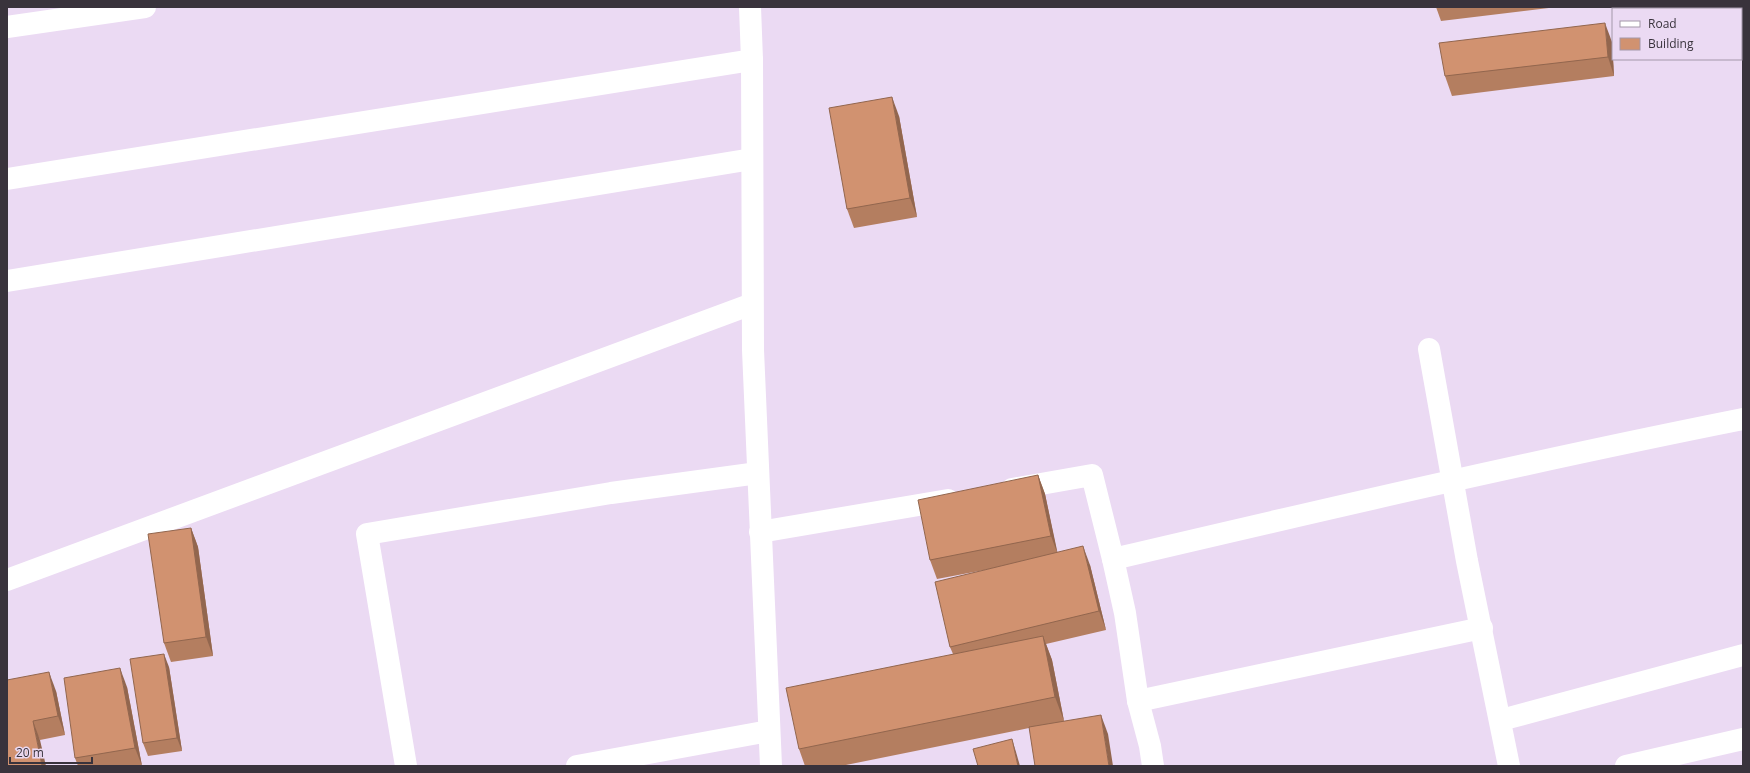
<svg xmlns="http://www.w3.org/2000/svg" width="1750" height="773" viewBox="0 0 1750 773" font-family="'Open Sans',sans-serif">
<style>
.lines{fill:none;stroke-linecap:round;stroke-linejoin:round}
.minor{stroke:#fff;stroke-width:22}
.wall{fill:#b47e60}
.shaded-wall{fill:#92664e}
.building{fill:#d19270;stroke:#92664e}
</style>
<rect width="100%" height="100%" fill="#ebdaf3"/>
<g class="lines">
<g class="minor">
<polyline points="750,7 752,60 753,350 771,766"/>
<polyline points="7,27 145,7"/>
<polyline points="7,179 752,60"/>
<polyline points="7,281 752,159"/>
<polyline points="1429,349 1467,561 1509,766"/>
<path d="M 1012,489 L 1092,475 L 1113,559 C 1322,510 1532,461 1743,419"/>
<polyline points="760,532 948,500"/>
<polyline points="1113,559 1125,613 1138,701 1150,746 1153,766"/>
<polyline points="7,580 752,304"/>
<polyline points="1138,701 1482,628"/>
<polyline points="1501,720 1743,655"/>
<polyline points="406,766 367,534 611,493 758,473"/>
<polyline points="577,766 769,731"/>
<polyline points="1626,766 1743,739"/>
</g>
</g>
<g class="wall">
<polygon points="1436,7 1557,7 1441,21"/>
<polygon points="1612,42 1614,76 1452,96 1445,76"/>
<polygon points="899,116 917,217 854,228 847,209"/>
<polygon points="1038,475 1045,494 1057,552 1090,565 1106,630 1046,644 1052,660 1064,721 1108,734 1029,728 841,766 805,766 799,749 953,654 950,647 995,568 937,579 930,560"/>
<polygon points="191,528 198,547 213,656 171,662 164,643"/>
<polygon points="169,667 182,751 148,756 143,743"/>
<polygon points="7,680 56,691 65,735 40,740"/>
<polygon points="127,687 142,766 78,766 75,758"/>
</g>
<g class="shaded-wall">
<polygon points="1605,23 1612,42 1614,76 1608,57"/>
<polygon points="892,97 899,116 917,217 910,198"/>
<polygon points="1038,475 1045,494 1058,555 1051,536"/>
<polygon points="191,528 198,547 213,656 206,637"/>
<polygon points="1083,546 1090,565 1106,630 1099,611"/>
<polygon points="1043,636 1052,660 1064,721 1055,697"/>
<polygon points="164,654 169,667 182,751 177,738"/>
<polygon points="120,668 127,687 142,766 135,748"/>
<polygon points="49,672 56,691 65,735 58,716"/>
<polygon points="1101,715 1108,734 1113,766 1109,766"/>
<polygon points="33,721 40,740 46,766 42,766"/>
<polygon points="1012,739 1016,752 1020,766 1018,766"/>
</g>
<g class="building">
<polygon points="1605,23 1608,57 1445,76 1439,43"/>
<polygon points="892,97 910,198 847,209 829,108"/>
<polygon points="1038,475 1051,536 930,560 918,500"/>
<polygon points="191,528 206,637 164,643 148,534"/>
<polygon points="1083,546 1099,611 950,647 935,582"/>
<polygon points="1043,636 1055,697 799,749 786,688"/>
<polygon points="164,654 177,738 143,743 130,659"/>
<polygon points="120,668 135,748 75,758 64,678"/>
<polygon points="49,672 58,716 33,721 42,766 7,766 7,680"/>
<polygon points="1101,715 1109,766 1035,766 1029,727"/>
<polygon points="1012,739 1018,766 978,766 973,749"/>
</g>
<rect width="1750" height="773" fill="none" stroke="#39333c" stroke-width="16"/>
<rect x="1612" y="8" width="130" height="52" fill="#ebdaf3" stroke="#a497aa"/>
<rect x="1620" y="21" width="20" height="6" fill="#ffffff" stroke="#a497aa"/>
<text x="1648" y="28" font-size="12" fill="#39333c">Road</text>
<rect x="1620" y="38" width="20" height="12" fill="#d19270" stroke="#a497aa"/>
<text x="1648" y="48" font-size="12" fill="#39333c">Building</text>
<path d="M10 757v6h82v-6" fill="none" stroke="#39333c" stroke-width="2"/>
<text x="16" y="757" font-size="12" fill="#39333c" stroke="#ebdaf3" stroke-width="3" paint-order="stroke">20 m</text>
</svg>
